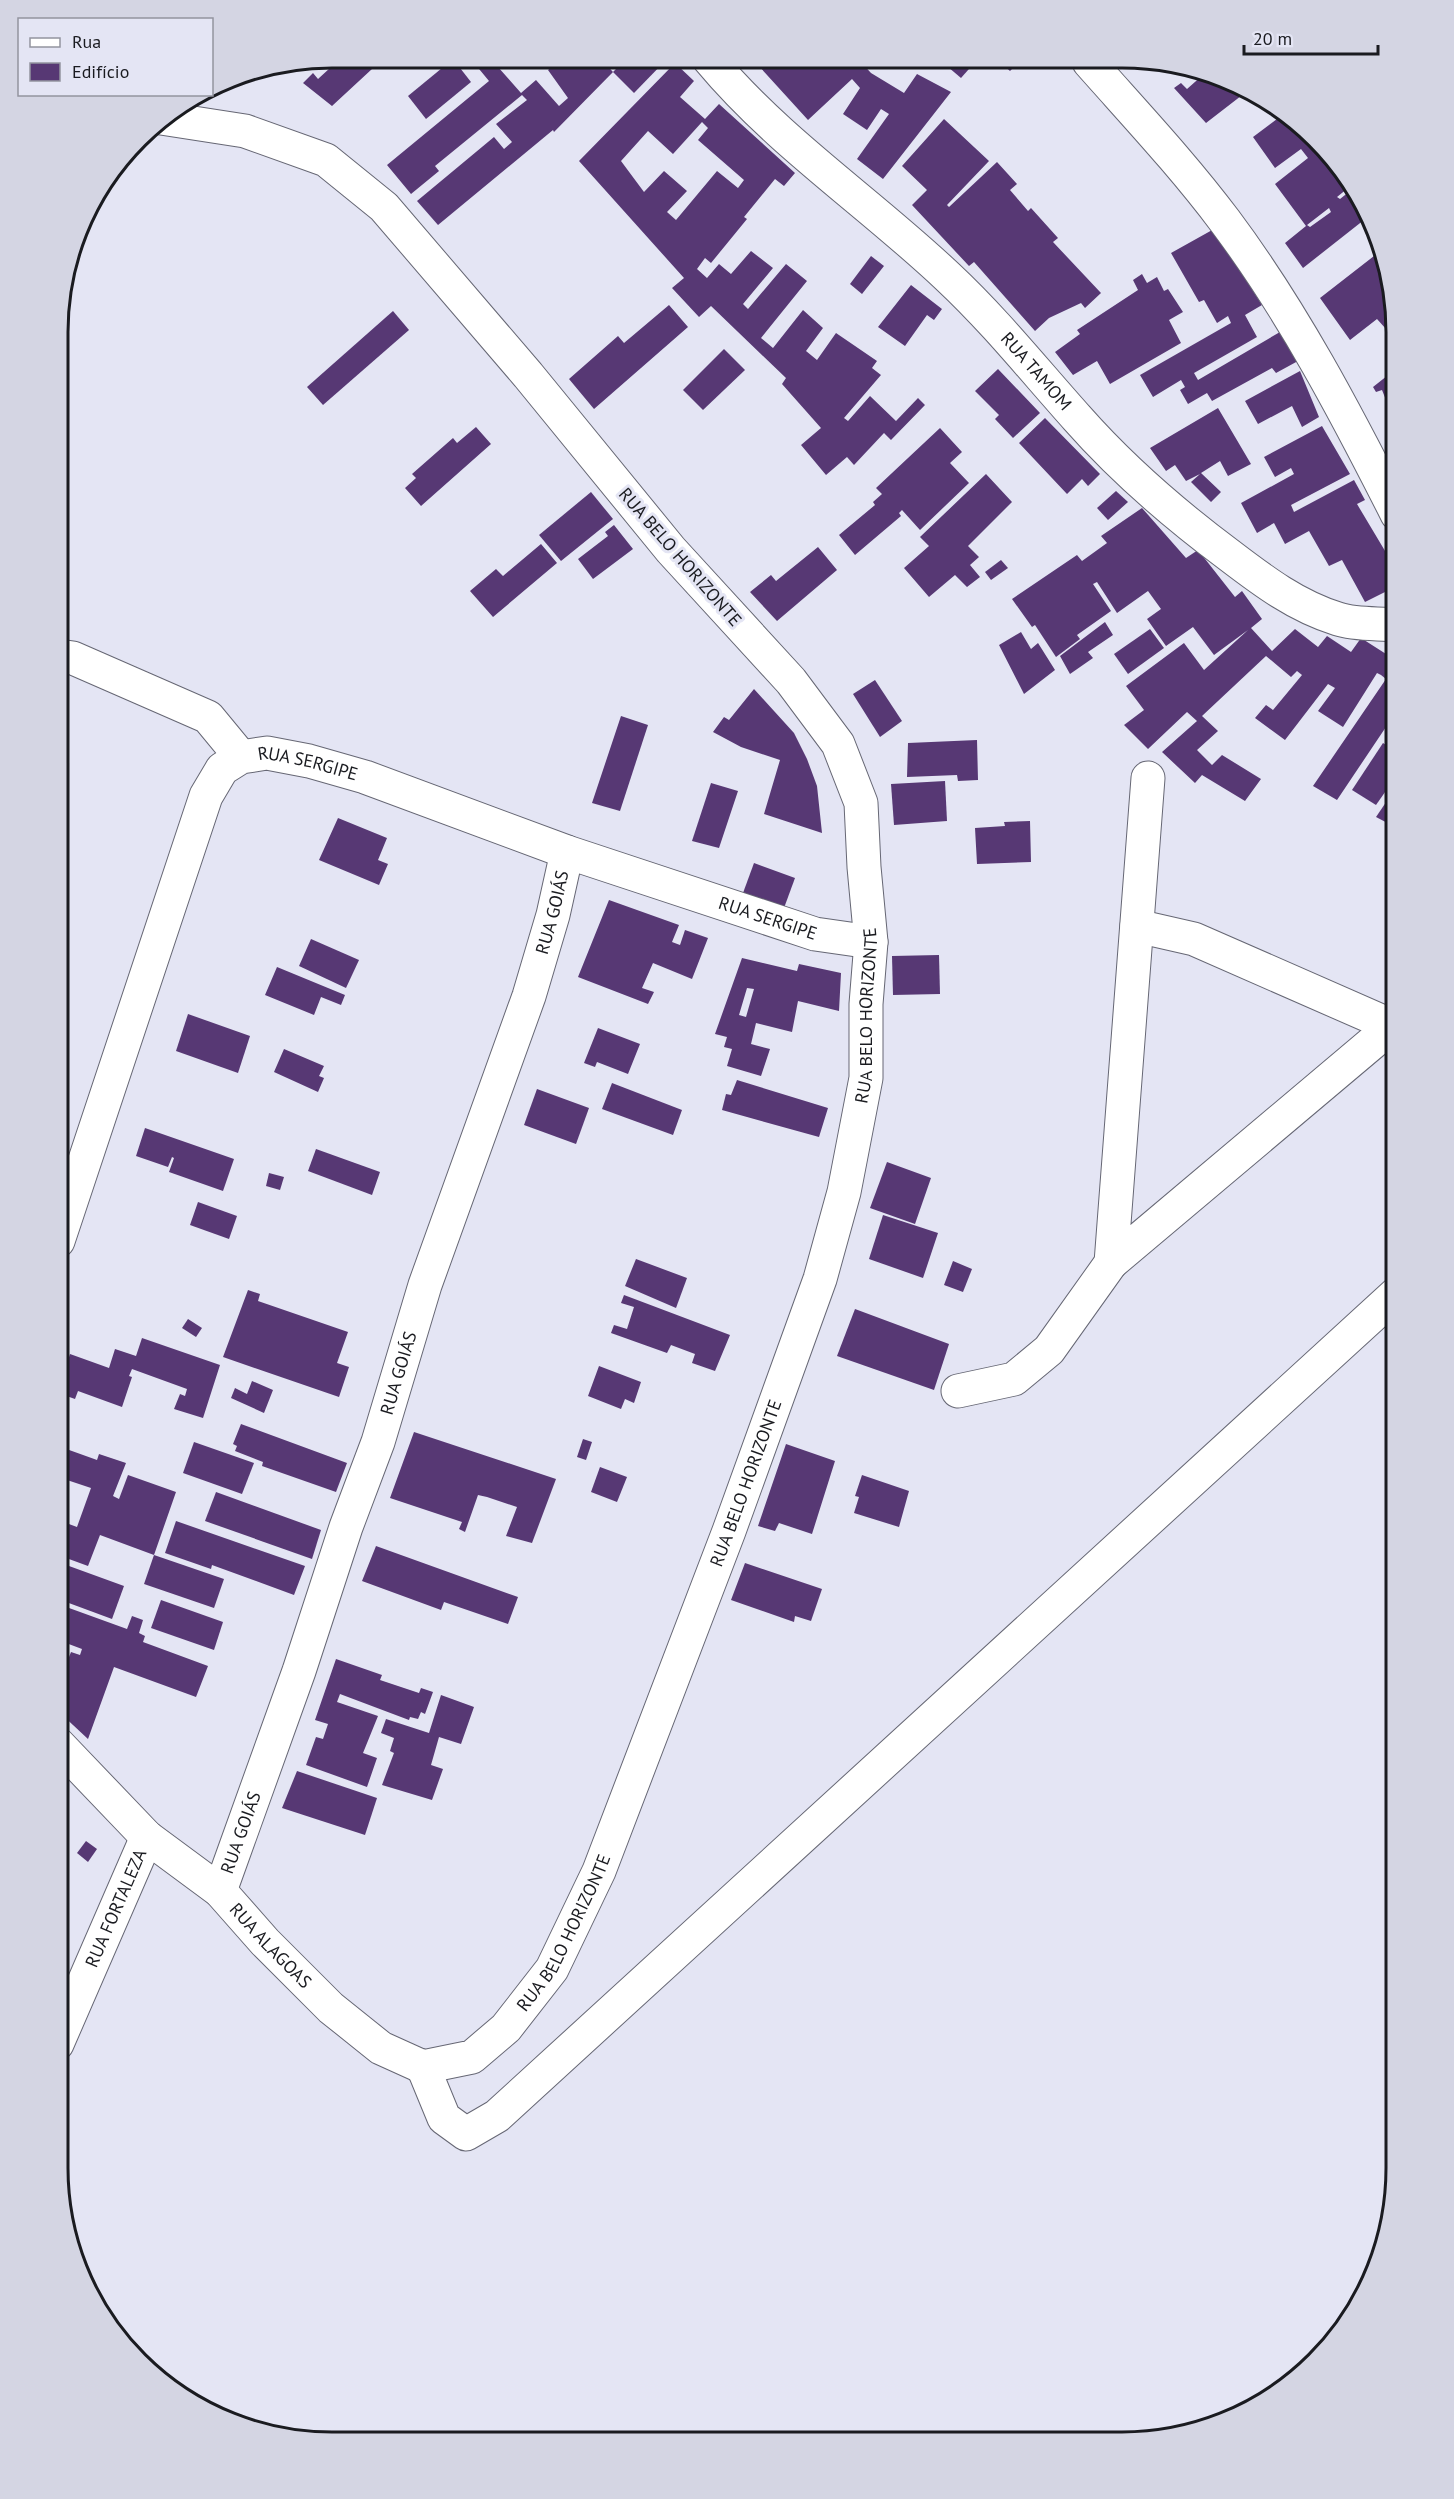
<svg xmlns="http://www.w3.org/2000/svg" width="1454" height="2499" viewBox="0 0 1454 2499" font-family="'PT Sans',sans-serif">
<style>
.building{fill:#573874;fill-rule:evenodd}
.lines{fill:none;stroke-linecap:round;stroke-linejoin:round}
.minor-casing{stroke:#666774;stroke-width:35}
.minor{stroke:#fff;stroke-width:33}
.labels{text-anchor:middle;stroke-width:6;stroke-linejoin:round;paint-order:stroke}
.street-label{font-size:18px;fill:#1a1b20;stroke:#e4e5f4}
.rim{fill:none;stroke:#1a1b20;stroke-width:3}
</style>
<rect width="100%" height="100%" fill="#e4e5f4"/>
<g class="building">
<polygon points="342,57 361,57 372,69 332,106 303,83 313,73 318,79"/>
<polygon points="470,58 490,58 521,93 536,80 559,106 568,98 548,70 563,58 575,69 585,59 601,59 613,72 554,132 553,130 438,225 417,201 494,137 504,149 512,142 496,124 527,100 522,95 435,166 439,171 411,194 387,165 489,81"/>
<polygon points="453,59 471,82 426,119 408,96"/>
<polygon points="626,59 667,59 634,93 613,72"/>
<polygon points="764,60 859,60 871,73 904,93 917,74 951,92 883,179 857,159 889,114 881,109 867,130 843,114 860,88 852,79 808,120 758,65"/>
<polygon points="941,61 976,61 961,78"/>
<polygon points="1002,61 1020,61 1010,71 1001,63"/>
<path d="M 675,63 L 694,81 L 680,97 L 705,119 L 719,104 L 795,173 L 784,186 L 775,179 L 744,217 L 747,219 L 711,263 L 705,258 L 697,269 L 707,278 L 719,264 L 731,274 L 751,251 L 773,268 L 743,304 L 748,309 L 786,264 L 807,281 L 761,338 L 773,348 L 803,310 L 823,328 L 806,351 L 817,360 L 836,333 L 877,361 L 872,368 L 881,375 L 844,418 L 848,421 L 870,396 L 896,421 L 918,398 L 925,405 L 891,440 L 884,433 L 854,465 L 847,457 L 826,475 L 801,445 L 821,428 L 782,384 L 786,378 L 711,306 L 699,317 L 672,288 L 684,278 L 579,161 ZM 702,122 L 708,128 L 698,140 L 744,180 L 738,188 L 717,171 L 676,220 L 667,212 L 687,191 L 664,171 L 644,192 L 621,161 L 648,131 L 673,154 Z"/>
<polygon points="1202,71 1250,89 1206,123 1174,88 1181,83 1187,89 1204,74"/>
<polygon points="221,81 220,90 212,89 212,87"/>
<path d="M 1285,113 L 1303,125 L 1351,179 L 1353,184 L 1337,197 L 1340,199 L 1355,187 L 1369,216 L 1303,268 L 1285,243 L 1306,226 L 1275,184 L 1308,158 L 1301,149 L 1275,168 L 1253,137 ZM 1329,208 L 1331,212 L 1310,227 L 1307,225 Z"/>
<polygon points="944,119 989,161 947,205 949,207 997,162 1017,184 1010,190 1028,211 1031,208 1058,238 1053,242 1101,293 1085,308 1081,303 1049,318 1035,331 974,262 969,266 912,205 927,190 902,166"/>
<polygon points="1214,229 1262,305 1245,315 1257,337 1194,373 1198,380 1280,332 1298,361 1276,373 1272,368 1212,401 1207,393 1188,404 1180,390 1185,387 1181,380 1153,397 1140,375 1231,323 1228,316 1217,323 1204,300 1199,302 1171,253"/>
<polygon points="1383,249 1395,322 1386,329 1377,319 1350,340 1320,298"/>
<polygon points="871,256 884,266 862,294 850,284"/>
<polygon points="1142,274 1147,283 1157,277 1164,291 1168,289 1183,312 1169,320 1181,343 1110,384 1097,361 1073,375 1055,352 1080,334 1077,330 1138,290 1133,280"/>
<polygon points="911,285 942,309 934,320 927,315 905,346 878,327"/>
<polygon points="669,305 688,327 594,409 569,379 618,336 624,343"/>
<polygon points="393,311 409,330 323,405 307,387"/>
<polygon points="724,349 745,370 703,410 683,390"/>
<polygon points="1397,368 1397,397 1386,400 1382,390 1376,392 1373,387"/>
<polygon points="998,369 1040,413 1013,438 995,419 999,415 975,391"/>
<polygon points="1300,371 1319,417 1302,427 1292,406 1258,424 1245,401"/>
<polygon points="1218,408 1251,464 1228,476 1220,461 1201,473 1221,492 1211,502 1191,482 1200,474 1186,481 1175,465 1166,471 1150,448"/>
<polygon points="1397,417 1397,447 1385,420"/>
<polygon points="1045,418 1100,474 1088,486 1082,479 1067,494 1019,443"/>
<polygon points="1322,426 1350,474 1291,505 1294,512 1354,480 1365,500 1357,504 1397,571 1397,586 1365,602 1342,560 1329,566 1309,531 1285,544 1274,523 1257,533 1241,503 1294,474 1291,468 1275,477 1264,457"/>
<polygon points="476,427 491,444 421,506 405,488 416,478 412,474 453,438 457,443"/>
<polygon points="940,428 962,452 950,463 969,483 920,530 902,510 899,513 901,516 855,555 839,535 875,505 873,502 882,494 876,488"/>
<polygon points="986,474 1012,502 968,546 979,557 970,565 980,577 967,587 955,575 929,597 904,568 929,546 920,537"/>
<polygon points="1116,491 1128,502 1108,520 1097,508"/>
<polygon points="591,492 613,519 561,561 539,535"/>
<polygon points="1142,508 1186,558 1198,550 1235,597 1242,591 1262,619 1251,628 1272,651 1295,629 1318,647 1327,636 1351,652 1361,638 1397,661 1397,721 1392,718 1337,800 1313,786 1386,679 1381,675 1377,673 1343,727 1318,711 1335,688 1328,684 1285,740 1255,718 1266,705 1273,710 1302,675 1297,671 1291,677 1266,656 1202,716 1218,731 1197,750 1212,765 1222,755 1261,779 1245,801 1202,775 1195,783 1162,752 1197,721 1187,712 1148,749 1124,725 1144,710 1126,686 1184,643 1204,670 1248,630 1214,655 1193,627 1166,646 1147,619 1161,609 1148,591 1117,613 1097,582 1093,584 1111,611 1077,635 1080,639 1056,657 1035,625 1032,627 1012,599 1077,555 1082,561 1107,543 1101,536"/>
<polygon points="614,525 633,549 593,579 578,559 608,536 605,532"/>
<polygon points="541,544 557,563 493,617 470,591 496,569 503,576"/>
<polygon points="818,547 837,570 777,621 750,592 771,575 776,581"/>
<polygon points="1001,560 1008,568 991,580 985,572"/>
<polygon points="1105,622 1113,635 1088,652 1093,658 1070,674 1060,656"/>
<polygon points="1150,629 1164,648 1128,674 1114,654"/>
<polygon points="1021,632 1031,649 1038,643 1055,670 1024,694 999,645"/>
<polygon points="875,680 902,721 880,737 853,694"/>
<polygon points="754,689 794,733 807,759 817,786 822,833 764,814 780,760 741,747 713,732 724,717 729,720"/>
<polygon points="621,716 648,725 620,811 592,803"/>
<polygon points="977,740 978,780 958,781 957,775 907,777 908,743"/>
<polygon points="1383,743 1397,752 1397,775 1376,805 1352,790"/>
<polygon points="945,781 947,821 894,825 891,784"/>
<polygon points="711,783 738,791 719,848 692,841"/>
<polygon points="1397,786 1397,828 1376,817"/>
<polygon points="338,818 387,838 378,860 388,864 379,885 319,860"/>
<polygon points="1030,821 1031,862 977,864 975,828 1005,826 1004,822"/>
<polygon points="754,863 795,878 784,908 743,893"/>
<polygon points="609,900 679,925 672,942 680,945 685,930 708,938 692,979 653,963 642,988 654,992 648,1004 578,977"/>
<polygon points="311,939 359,960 346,988 299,966"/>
<polygon points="939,955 940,994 893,995 892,956"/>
<path d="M 742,958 L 797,971 L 799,964 L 841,973 L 839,1011 L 798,1001 L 792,1032 L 756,1023 L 751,1044 L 770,1049 L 761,1076 L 727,1066 L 732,1049 L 724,1047 L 727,1037 L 715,1034 ZM 747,988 L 754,989 L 746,1017 L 739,1015 Z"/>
<polygon points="277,967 345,995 341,1005 321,997 314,1015 265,995"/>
<polygon points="188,1014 250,1036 238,1073 176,1051"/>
<polygon points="598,1028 640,1044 628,1074 597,1062 595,1067 584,1063"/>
<polygon points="284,1049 324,1066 319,1076 324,1078 318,1092 274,1072"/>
<polygon points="737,1080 828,1108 819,1137 722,1110 726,1094 731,1095"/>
<polygon points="612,1083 682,1110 673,1135 602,1109"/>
<polygon points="537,1089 589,1108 576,1144 524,1125"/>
<polygon points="145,1128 234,1159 223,1191 169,1172 174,1158 172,1157 168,1167 136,1156"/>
<polygon points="316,1149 380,1172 372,1195 308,1171"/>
<polygon points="887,1162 931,1178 915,1224 870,1208"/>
<polygon points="269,1173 284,1177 280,1190 266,1186"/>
<polygon points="198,1202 237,1216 229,1239 190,1225"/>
<polygon points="883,1215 938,1233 923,1278 869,1259"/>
<polygon points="636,1259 687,1278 676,1308 625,1286"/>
<polygon points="953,1261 972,1269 963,1292 944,1285"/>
<polygon points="248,1290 260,1294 258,1301 348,1332 337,1363 349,1367 339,1397 223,1357"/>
<polygon points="624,1295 730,1335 715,1371 692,1363 695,1354 671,1345 667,1353 611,1333 614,1325 627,1329 634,1307 621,1303"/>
<polygon points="855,1309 949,1344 934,1390 837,1356"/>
<polygon points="188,1319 202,1328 196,1337 182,1328"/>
<polygon points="142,1338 220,1365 203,1418 174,1409 180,1394 185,1396 187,1389 132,1369 129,1376 132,1377 122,1407 78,1391 75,1399 58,1393 70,1354 109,1368 115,1349 136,1356"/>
<polygon points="599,1366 641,1382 634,1403 625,1399 621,1409 588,1396"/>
<polygon points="252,1381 273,1390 264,1413 231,1398 235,1388 247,1394"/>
<polygon points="241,1424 347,1463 336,1492 262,1466 263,1462 235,1451 237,1446 233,1444"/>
<polygon points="414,1432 556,1479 532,1543 506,1536 517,1507 487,1497 478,1495 465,1532 459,1529 462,1522 390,1498"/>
<polygon points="583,1439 592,1442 586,1460 577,1457"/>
<polygon points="194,1442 254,1463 242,1494 183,1473"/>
<polygon points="786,1444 835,1461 812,1534 779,1523 775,1531 758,1526"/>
<polygon points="58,1446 97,1460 99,1454 126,1463 113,1496 119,1499 128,1475 176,1492 154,1555 100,1535 88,1566 58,1555 58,1520 77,1527 91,1488 58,1477"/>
<polygon points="600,1467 627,1477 617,1502 591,1492"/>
<polygon points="862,1475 909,1491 899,1527 854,1513 859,1497 855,1496"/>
<polygon points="216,1492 321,1530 312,1559 205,1521"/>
<polygon points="176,1521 305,1566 294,1595 212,1565 211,1569 165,1553"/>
<polygon points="376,1546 518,1597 508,1624 444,1602 441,1610 362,1581"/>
<polygon points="154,1555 224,1579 214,1608 144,1584"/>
<polygon points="58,1562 124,1586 112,1619 58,1599"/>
<polygon points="745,1563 822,1589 811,1621 795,1616 794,1622 731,1600"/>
<polygon points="161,1600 223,1622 214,1650 151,1628"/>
<polygon points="58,1604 127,1629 132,1616 143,1620 139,1633 145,1636 143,1642 208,1666 196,1697 114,1667 88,1739 58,1711 58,1685 71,1652 80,1655 82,1649 58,1640"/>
<polygon points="336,1659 382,1675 380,1680 419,1693 421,1688 433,1692 425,1714 421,1712 418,1719 410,1717 409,1720 340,1694 337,1702 378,1716 363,1753 377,1758 367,1787 306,1765 316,1737 323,1739 328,1724 315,1720"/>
<polygon points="441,1695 474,1707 461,1744 439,1737 431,1765 443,1769 432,1800 382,1785 394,1753 390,1751 394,1738 381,1733 386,1719 429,1733"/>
<polygon points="297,1771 377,1798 365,1835 282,1808"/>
<polygon points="86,1841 97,1849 88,1862 77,1853"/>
</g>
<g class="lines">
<defs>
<g id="minor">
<path id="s1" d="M 709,59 C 778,142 870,203 948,277 C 995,321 1034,370 1077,418 C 1122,469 1174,514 1229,555 C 1263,581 1296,606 1338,619 C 1356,625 1378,623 1397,625"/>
<path d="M 1089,62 C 1135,114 1183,165 1225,221 C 1293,312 1346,413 1397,514"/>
<polyline points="59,656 73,658 208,717 241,757"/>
<polyline points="1148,778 1111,1263 1397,1022"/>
<polyline points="1137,926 1194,939 1397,1028"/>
<path id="s2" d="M 58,1241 L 206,796 L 222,769 L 241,757 L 267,753 L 309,761 L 365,777 L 567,852 L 815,934 L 871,942"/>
<polyline points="958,1391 1014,1379 1049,1350 1111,1263"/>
<path id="s3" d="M 58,1744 L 147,1837 L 220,1891 L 265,1942 L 331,2008 L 381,2048 L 423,2067 L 472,2057 L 506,2028 L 552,1969 L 599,1871 L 729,1531 L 820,1279 L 844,1192 L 866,1078 L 866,1004 L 871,942 L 864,867 L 861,803 L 838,744 L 791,681 L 671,550 L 528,375 L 384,207 L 326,160 L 245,131 L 161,118"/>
<path id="s4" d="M 220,1891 L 299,1671 L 346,1527 L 378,1442 L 425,1285 L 529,996 L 553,915 L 567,852"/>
<path id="s5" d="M 57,2044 L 147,1837"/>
<polyline points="423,2067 444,2118 466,2134 497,2116 1397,1293"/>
</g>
</defs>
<use href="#minor" class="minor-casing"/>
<use href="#minor" class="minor"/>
</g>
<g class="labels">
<g class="street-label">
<text dy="6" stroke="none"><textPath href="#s1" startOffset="453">RUA TAMOM</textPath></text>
<text transform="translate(680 557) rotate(49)" y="6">RUA BELO HORIZONTE</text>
<text dy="6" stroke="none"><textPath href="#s2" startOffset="591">RUA SERGIPE</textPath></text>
<text dy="6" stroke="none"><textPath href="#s4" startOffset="1034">RUA GOIÁS</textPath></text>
<text dy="6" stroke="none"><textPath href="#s2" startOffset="1077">RUA SERGIPE</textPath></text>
<text dy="6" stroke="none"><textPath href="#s3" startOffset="1670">RUA BELO HORIZONTE</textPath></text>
<text dy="6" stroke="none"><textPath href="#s4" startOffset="548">RUA GOIÁS</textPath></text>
<text dy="6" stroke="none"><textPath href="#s3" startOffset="1184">RUA BELO HORIZONTE</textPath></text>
<text dy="6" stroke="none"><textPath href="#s4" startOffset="62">RUA GOIÁS</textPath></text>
<text dy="6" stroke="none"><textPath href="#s5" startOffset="148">RUA FORTALEZA</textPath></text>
<text dy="6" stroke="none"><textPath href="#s3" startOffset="698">RUA BELO HORIZONTE</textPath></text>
<text dy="6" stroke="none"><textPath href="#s3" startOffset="294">RUA ALAGOAS</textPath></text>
</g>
</g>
<path d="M0 0H1454V2499H0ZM332 68H1122A264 264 0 0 1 1386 332V2168A264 264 0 0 1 1122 2432H332A264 264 0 0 1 68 2168V332A264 264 0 0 1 332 68Z" fill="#d4d5e3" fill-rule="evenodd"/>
<path class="rim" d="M332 68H1122A264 264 0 0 1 1386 332V2168A264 264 0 0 1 1122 2432H332A264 264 0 0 1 68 2168V332A264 264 0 0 1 332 68Z"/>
<rect x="18" y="18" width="195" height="78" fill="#e4e5f4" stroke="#93949f" stroke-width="1.5"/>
<rect x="30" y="38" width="30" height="9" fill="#ffffff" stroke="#93949f" stroke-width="1.5"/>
<text x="72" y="48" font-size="18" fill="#1a1b20">Rua</text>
<rect x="30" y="63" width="30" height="18" fill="#573874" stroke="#93949f" stroke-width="1.5"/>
<text x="72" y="78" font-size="18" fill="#1a1b20">Edifício</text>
<path d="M1244 45v9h134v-9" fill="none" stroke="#1a1b20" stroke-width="3"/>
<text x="1253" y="45" font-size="18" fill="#1a1b20" stroke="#e4e5f4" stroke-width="4.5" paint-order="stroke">20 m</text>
</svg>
